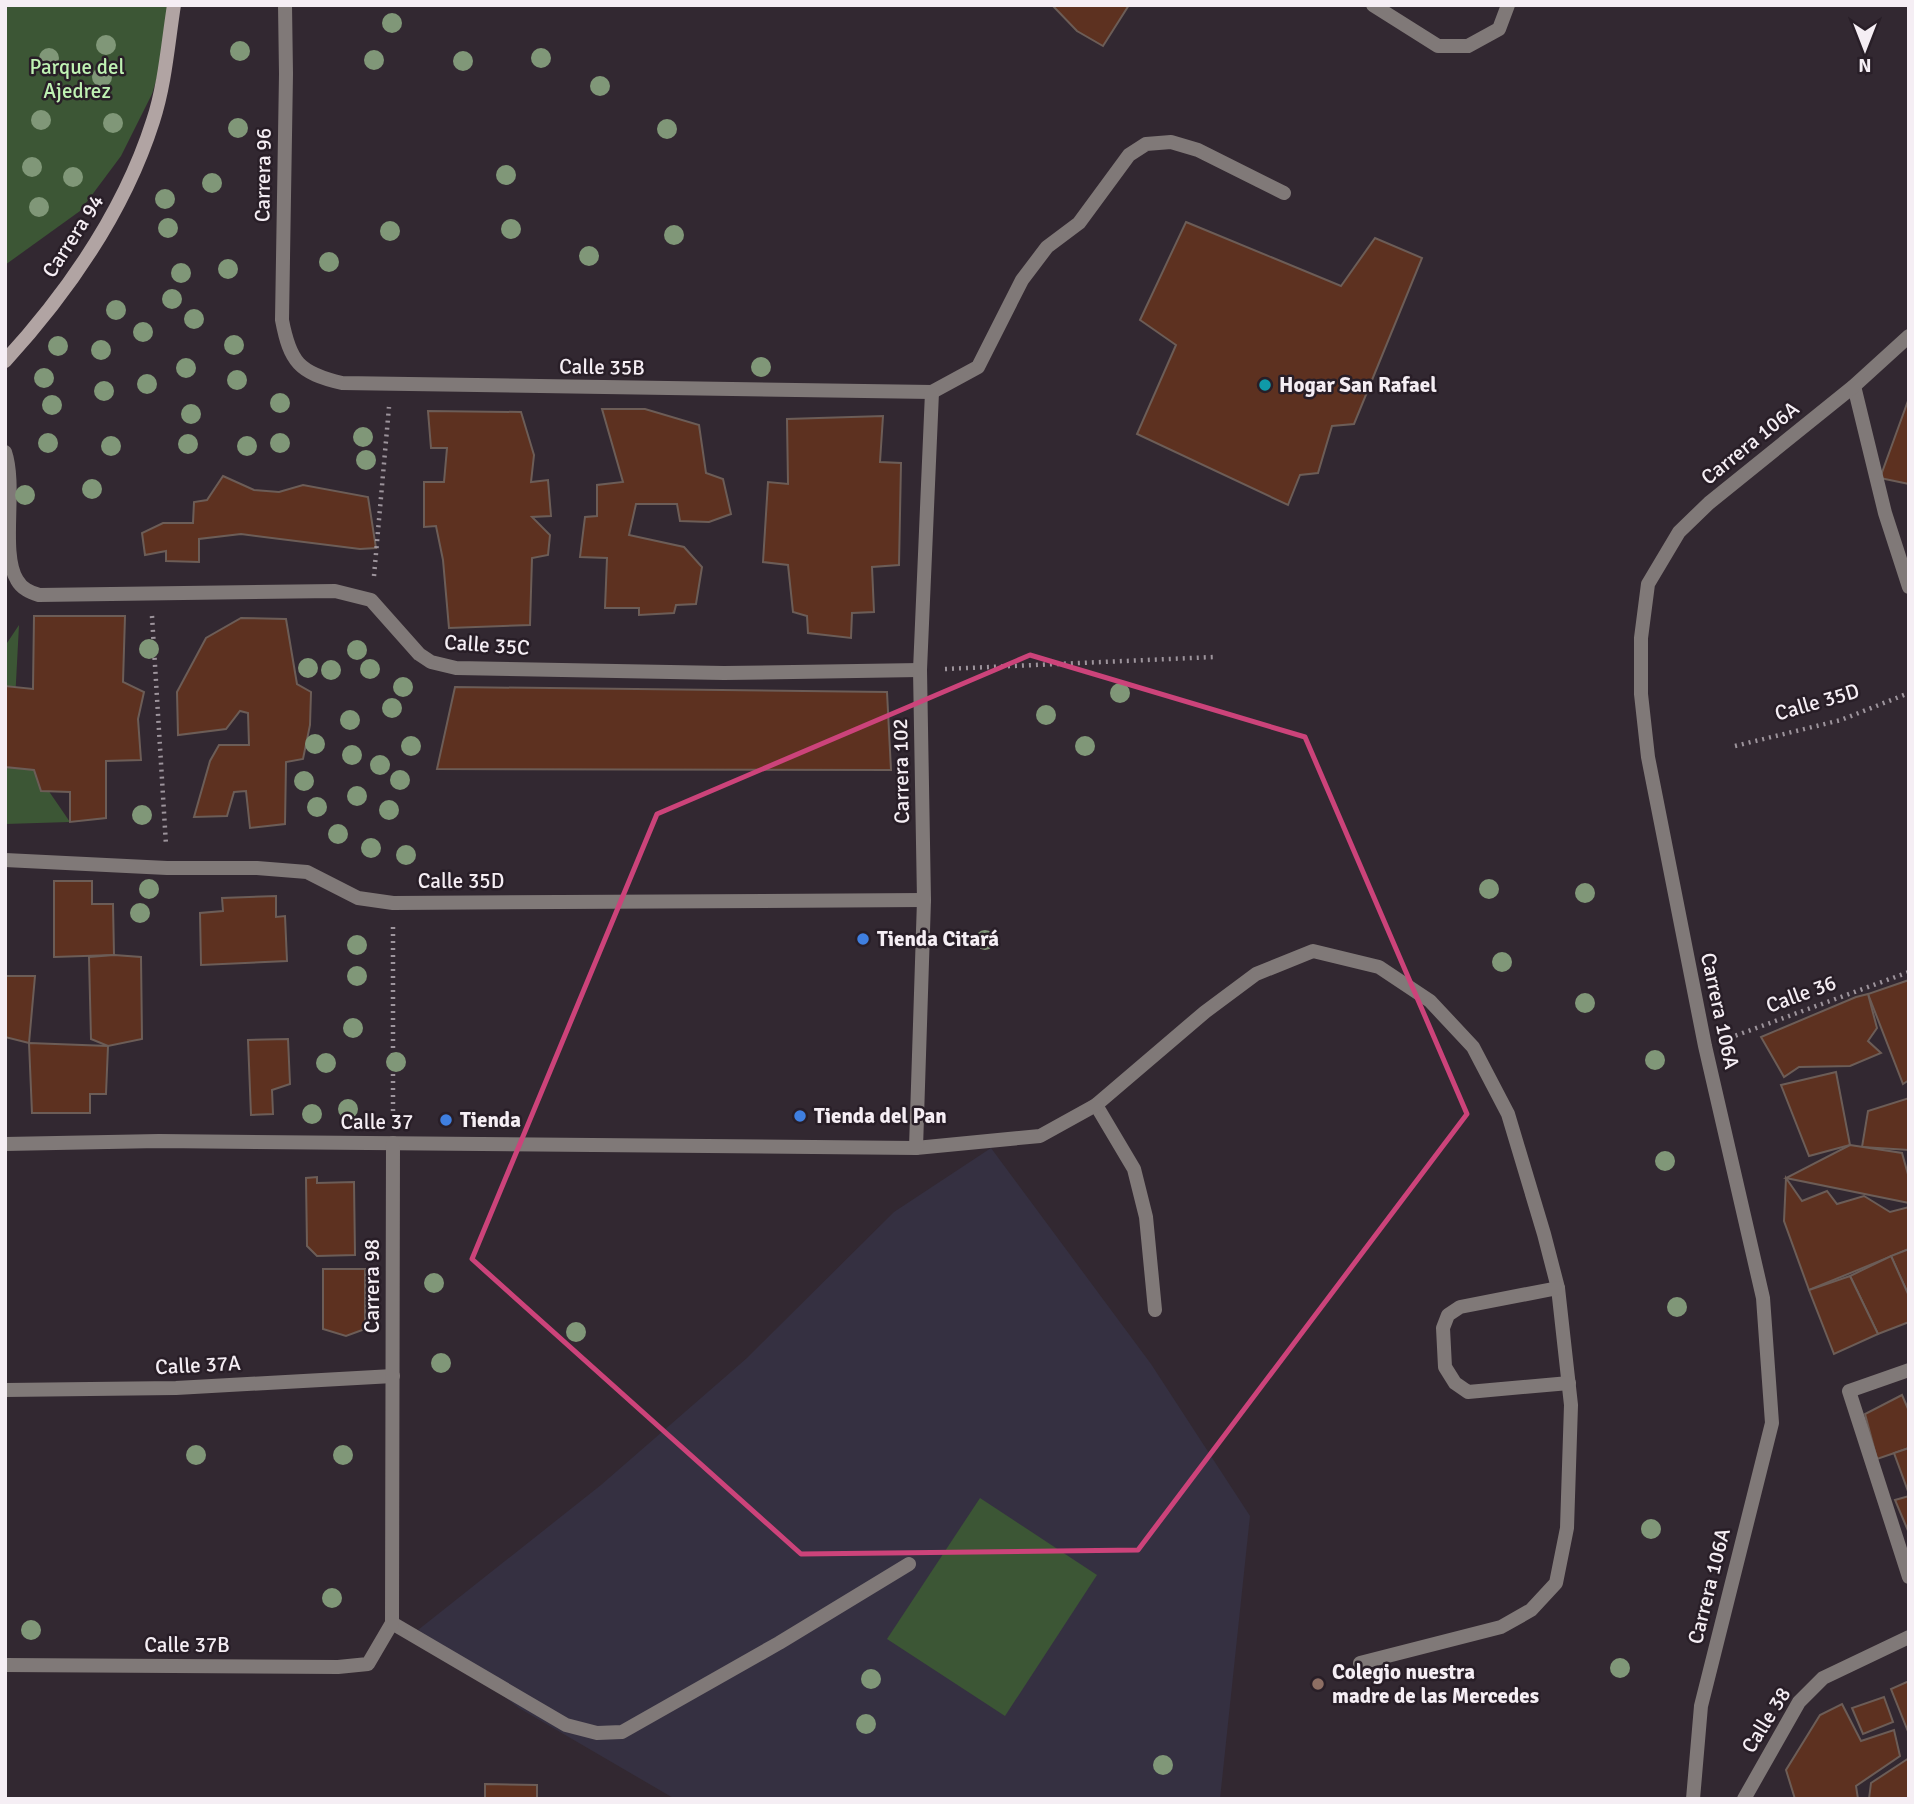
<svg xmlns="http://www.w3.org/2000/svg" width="1914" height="1804" viewBox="0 0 1914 1804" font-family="Signika,sans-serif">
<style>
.education{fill:#353041}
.green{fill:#3c5635}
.building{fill:#5d3120;stroke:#6c5d57;stroke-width:2}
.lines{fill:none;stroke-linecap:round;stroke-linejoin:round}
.path{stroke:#9d949c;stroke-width:4.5;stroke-dasharray:2 5;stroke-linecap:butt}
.street{stroke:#807978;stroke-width:14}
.secondary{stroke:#b1a4a3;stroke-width:14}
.tree{fill:#809778}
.marked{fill:none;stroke:#cc437a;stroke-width:5;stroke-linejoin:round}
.culture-dot{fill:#0f9aa8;stroke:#281e27;stroke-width:2.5}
.shop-dot{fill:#3f7fe0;stroke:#281e27;stroke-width:2.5}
.education-dot{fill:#8d6e63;stroke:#281e27;stroke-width:2.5}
.labels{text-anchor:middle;stroke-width:5;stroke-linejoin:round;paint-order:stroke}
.park-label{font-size:21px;fill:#bff2b3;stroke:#281e27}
.street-label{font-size:21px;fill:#f5eef4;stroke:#281e27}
.poi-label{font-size:21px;font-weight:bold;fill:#f5eef4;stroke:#281e27;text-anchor:start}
</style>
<rect width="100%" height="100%" fill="#322831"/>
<polygon class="education" points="991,1148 1151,1364 1250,1516 1220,1799 675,1799 519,1708 418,1630 601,1485 747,1358 894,1212"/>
<g class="green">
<polygon points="5,5 176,5 174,22 152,94 121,156 80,211 5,265"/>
<polygon points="19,625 13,739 70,822 5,824 5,646"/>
<polygon points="980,1498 1097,1575 1005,1716 887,1639"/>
</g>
<g class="building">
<polygon points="1052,5 1129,5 1103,46 1077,31"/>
<polygon points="1186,222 1341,286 1375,238 1422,258 1354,424 1332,426 1318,473 1300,475 1288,505 1137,434 1176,345 1140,320"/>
<polygon points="1909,398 1909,484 1880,478"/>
<polygon points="602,409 645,409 699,425 706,473 723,479 731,514 709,522 680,521 677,504 636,504 629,535 684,547 702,567 696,604 676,605 674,613 639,615 639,608 605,608 607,558 580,557 585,517 597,516 597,485 623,482"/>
<polygon points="428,411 521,412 534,455 531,482 548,480 551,516 532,517 550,535 548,555 532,558 530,625 449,628 443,560 436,526 424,527 424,482 444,482 447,448 431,448"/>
<polygon points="883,416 880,462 901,463 899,565 872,567 874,612 852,613 851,638 808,633 807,616 793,612 788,565 763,562 768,482 788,484 787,419"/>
<polygon points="223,476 254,490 279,492 303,485 368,497 376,548 360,549 241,534 199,539 199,562 166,561 166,551 145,555 142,533 163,523 193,523 194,502 207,500"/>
<polygon points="34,616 125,616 123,682 144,692 138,719 141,760 106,761 106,818 70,822 70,792 41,791 34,770 5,767 5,686 33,689"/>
<polygon points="241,618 286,619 297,684 311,692 310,725 303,759 286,762 285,824 250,828 246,791 234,792 227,816 194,817 210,761 219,745 249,745 248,713 240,711 226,729 178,735 177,692 206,638"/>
<polygon points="455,687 887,692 891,770 437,769"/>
<polygon points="54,881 92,881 92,904 113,904 114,955 54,957"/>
<polygon points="276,896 276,917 285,916 287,961 201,965 200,913 223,911 222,898"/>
<polygon points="114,955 141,957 142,1039 108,1046 91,1039 89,957"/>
<polygon points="5,976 35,976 29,1043 5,1037"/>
<polygon points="1909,980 1909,1080 1903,1084 1868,994"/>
<polygon points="1868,994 1877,1028 1868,1041 1881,1053 1850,1066 1799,1067 1784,1077 1761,1037 1856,997"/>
<polygon points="288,1039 290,1084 272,1090 273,1114 251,1115 248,1040"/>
<polygon points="29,1043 108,1046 106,1094 90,1094 90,1113 32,1113"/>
<polygon points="1836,1072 1850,1145 1809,1156 1781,1085"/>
<polygon points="1909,1098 1909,1150 1862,1147 1868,1111"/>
<polygon points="1850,1145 1902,1153 1909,1178 1909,1203 1786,1178"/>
<polygon points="317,1177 317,1183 354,1182 355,1255 317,1256 307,1246 306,1178"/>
<polygon points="1786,1178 1802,1201 1827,1191 1837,1204 1864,1196 1890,1212 1909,1207 1909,1249 1809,1290 1784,1221"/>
<polygon points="1909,1249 1909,1296 1891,1256"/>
<polygon points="1891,1256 1909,1296 1909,1322 1878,1334 1850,1276"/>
<polygon points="323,1269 365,1269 365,1329 346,1336 323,1329"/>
<polygon points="1850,1276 1878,1334 1834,1354 1809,1290"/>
<polygon points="1902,1395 1909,1411 1909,1448 1877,1459 1865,1414"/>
<polygon points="1909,1448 1909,1494 1894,1453"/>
<polygon points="1909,1496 1909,1533 1895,1500"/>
<polygon points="1909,1681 1909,1734 1891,1689"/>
<polygon points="1884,1697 1893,1722 1863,1734 1852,1708"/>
<polygon points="1842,1704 1861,1741 1894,1730 1900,1756 1856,1786 1858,1799 1795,1799 1786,1770 1820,1715"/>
<polygon points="1909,1758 1909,1799 1869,1799 1871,1783"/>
<polygon points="485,1784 537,1785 537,1799 485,1799"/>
</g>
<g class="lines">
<g class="path">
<polyline points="374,576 389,407"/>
<polyline points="152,616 166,845"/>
<polyline points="945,669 1214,657"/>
<polyline points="1735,746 1841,720 1909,693"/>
<polyline points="393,927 393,1121"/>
<polyline points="1729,1038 1909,972"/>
</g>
<g class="street">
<path d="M 285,5 L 286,74 L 282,320 C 290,362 299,373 342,383 L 932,392 L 978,367 L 1022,280 L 1047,247 L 1079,223 L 1129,155 L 1146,144 L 1171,142 L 1198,150 L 1284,193"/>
<polyline points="1373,5 1438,46 1468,46 1499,29 1508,5"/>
<polyline points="1854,386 1885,513 1909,587"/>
<path d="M 5,452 C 17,487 0,553 17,580 C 22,589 30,592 39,595 L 335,591 L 371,600 L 419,654 L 431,662 L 456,668 L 724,673 L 920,670"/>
<polyline points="5,860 167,868 257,868 307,872 358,898 393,903 924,900"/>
<polyline points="1096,1105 1134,1169 1146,1217 1155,1310"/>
<polyline points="5,1144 159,1141 916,1148 1040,1136 1096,1105 1205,1012 1256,974 1313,951 1379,967 1430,1001 1473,1047 1508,1114 1544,1234 1558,1288 1571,1405 1567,1528 1556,1583 1531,1610 1501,1627 1360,1663"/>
<polyline points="916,1148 924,900 920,670 932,392"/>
<polyline points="1558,1288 1460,1307 1448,1315 1443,1328 1445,1367 1455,1383 1468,1392 1569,1383"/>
<polyline points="1909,1370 1849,1391 1909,1577"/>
<polyline points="5,1390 176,1388 393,1376"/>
<polyline points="392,1623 566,1725 597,1733 622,1732 779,1643 909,1564"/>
<polyline points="5,1665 338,1667 368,1664 392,1623 393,1143"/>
<polyline points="1693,1799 1701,1706 1772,1423 1763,1298 1705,1046 1648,757 1641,694 1641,638 1648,584 1679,532 1709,503 1854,386 1909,336"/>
<polyline points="1744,1799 1799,1702 1823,1678 1909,1637"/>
</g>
<path class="secondary" d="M 5,361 C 69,291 124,212 153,121 C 165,85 168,43 174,5"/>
</g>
<g class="tree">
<circle cx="392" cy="23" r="10"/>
<circle cx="106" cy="45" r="10"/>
<circle cx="240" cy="51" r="10"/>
<circle cx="49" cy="58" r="10"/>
<circle cx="541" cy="58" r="10"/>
<circle cx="374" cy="60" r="10"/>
<circle cx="463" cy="61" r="10"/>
<circle cx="102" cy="77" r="10"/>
<circle cx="600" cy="86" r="10"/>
<circle cx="41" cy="120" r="10"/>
<circle cx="113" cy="123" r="10"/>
<circle cx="238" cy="128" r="10"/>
<circle cx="667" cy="129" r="10"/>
<circle cx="32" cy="167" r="10"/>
<circle cx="506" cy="175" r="10"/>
<circle cx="73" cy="177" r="10"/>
<circle cx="212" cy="183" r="10"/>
<circle cx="165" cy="199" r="10"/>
<circle cx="39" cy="207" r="10"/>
<circle cx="168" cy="228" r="10"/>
<circle cx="511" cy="229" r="10"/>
<circle cx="390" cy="231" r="10"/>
<circle cx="674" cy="235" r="10"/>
<circle cx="589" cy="256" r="10"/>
<circle cx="329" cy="262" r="10"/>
<circle cx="228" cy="269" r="10"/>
<circle cx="181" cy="273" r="10"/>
<circle cx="172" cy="299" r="10"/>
<circle cx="116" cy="310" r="10"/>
<circle cx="194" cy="319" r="10"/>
<circle cx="143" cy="332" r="10"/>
<circle cx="234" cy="345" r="10"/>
<circle cx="58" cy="346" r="10"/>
<circle cx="101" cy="350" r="10"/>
<circle cx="761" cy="367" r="10"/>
<circle cx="186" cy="368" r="10"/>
<circle cx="44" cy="378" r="10"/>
<circle cx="237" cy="380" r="10"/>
<circle cx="147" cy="384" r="10"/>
<circle cx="104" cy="391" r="10"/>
<circle cx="280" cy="403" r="10"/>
<circle cx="52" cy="405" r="10"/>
<circle cx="191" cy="414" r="10"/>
<circle cx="363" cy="437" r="10"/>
<circle cx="48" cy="443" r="10"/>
<circle cx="280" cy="443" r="10"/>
<circle cx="188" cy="444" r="10"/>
<circle cx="111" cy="446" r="10"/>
<circle cx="247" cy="446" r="10"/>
<circle cx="366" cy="460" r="10"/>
<circle cx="92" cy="489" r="10"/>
<circle cx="25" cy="495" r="10"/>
<circle cx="149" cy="649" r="10"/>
<circle cx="357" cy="650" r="10"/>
<circle cx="308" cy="668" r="10"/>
<circle cx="370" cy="669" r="10"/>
<circle cx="331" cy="670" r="10"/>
<circle cx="403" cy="687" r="10"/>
<circle cx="1120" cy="693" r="10"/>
<circle cx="392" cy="708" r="10"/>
<circle cx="1046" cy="715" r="10"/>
<circle cx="350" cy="720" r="10"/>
<circle cx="315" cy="744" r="10"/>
<circle cx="411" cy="746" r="10"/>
<circle cx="1085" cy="746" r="10"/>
<circle cx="352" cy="755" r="10"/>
<circle cx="380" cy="765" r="10"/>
<circle cx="400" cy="780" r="10"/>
<circle cx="304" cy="781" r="10"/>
<circle cx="357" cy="796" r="10"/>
<circle cx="317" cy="807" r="10"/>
<circle cx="389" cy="810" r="10"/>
<circle cx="142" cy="815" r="10"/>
<circle cx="338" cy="834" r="10"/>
<circle cx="371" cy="848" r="10"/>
<circle cx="406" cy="855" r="10"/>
<circle cx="149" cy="889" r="10"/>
<circle cx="1489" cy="889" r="10"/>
<circle cx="1585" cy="893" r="10"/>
<circle cx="140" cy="913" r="10"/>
<circle cx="985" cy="940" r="10"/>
<circle cx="357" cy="945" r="10"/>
<circle cx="1502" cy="962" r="10"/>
<circle cx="357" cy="976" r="10"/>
<circle cx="1585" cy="1003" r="10"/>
<circle cx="353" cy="1028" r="10"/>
<circle cx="1655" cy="1060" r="10"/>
<circle cx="396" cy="1062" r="10"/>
<circle cx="326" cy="1063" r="10"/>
<circle cx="348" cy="1109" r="10"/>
<circle cx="312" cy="1114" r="10"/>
<circle cx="1665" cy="1161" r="10"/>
<circle cx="434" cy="1283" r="10"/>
<circle cx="1677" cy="1307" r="10"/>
<circle cx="576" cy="1332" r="10"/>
<circle cx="441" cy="1363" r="10"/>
<circle cx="196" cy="1455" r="10"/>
<circle cx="343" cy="1455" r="10"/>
<circle cx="1651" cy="1529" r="10"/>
<circle cx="332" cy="1598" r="10"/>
<circle cx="31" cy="1630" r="10"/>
<circle cx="1620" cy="1668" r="10"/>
<circle cx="871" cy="1679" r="10"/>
<circle cx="866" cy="1724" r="10"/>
<circle cx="1163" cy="1765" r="10"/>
</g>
<path class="marked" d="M 1030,655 L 1305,737 L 1467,1114 L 1138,1550 L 801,1554 L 472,1259 L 657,814 Z"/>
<circle class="culture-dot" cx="1265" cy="385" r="7"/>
<g class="shop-dot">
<circle cx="863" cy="939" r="7"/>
<circle cx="800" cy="1116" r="7"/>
<circle cx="446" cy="1120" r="7"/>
</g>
<circle class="education-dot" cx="1318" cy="1684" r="7"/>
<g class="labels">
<g class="park-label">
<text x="77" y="74">Parque del<tspan x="77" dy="24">Ajedrez</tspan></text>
</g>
<g class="street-label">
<text transform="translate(263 175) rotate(-89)" y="7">Carrera 96</text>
<text transform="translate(73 236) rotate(-57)" y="7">Carrera 94</text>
<text transform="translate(602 367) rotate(1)" y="7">Calle 35B</text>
<text transform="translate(1750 443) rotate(-39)" y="7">Carrera 106A</text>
<text transform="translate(487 645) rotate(4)" y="7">Calle 35C</text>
<text transform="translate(1817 702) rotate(-16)" y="7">Calle 35D</text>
<text transform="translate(901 771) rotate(-91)" y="7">Carrera 102</text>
<text x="461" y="888">Calle 35D</text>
<text transform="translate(1801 994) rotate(-20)" y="7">Calle 36</text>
<text transform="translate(1720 1011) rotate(78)" y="7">Carrera 106A</text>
<text x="377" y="1129">Calle 37</text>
<text transform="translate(372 1286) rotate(-90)" y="7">Carrera 98</text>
<text transform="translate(198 1365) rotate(-3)" y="7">Calle 37A</text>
<text transform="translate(1709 1586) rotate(-76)" y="7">Carrera 106A</text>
<text x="187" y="1652">Calle 37B</text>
<text transform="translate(1766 1720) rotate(-58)" y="7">Calle 38</text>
</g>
<g class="poi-label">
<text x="1279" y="392">Hogar San Rafael</text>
<text x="877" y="946">Tienda Citará</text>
<text x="814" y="1123">Tienda del Pan</text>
<text x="460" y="1127">Tienda</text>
<text x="1332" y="1679">Colegio nuestra<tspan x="1332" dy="24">madre de las Mercedes</tspan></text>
</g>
</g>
<rect width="1914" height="1804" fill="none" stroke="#f5eef4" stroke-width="14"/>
<g transform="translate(1865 49) rotate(180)" stroke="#281e27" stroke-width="5" paint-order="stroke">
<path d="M0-5L12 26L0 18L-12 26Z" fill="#f5eef4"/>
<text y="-10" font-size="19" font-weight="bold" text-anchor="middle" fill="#f5eef4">N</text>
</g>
</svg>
